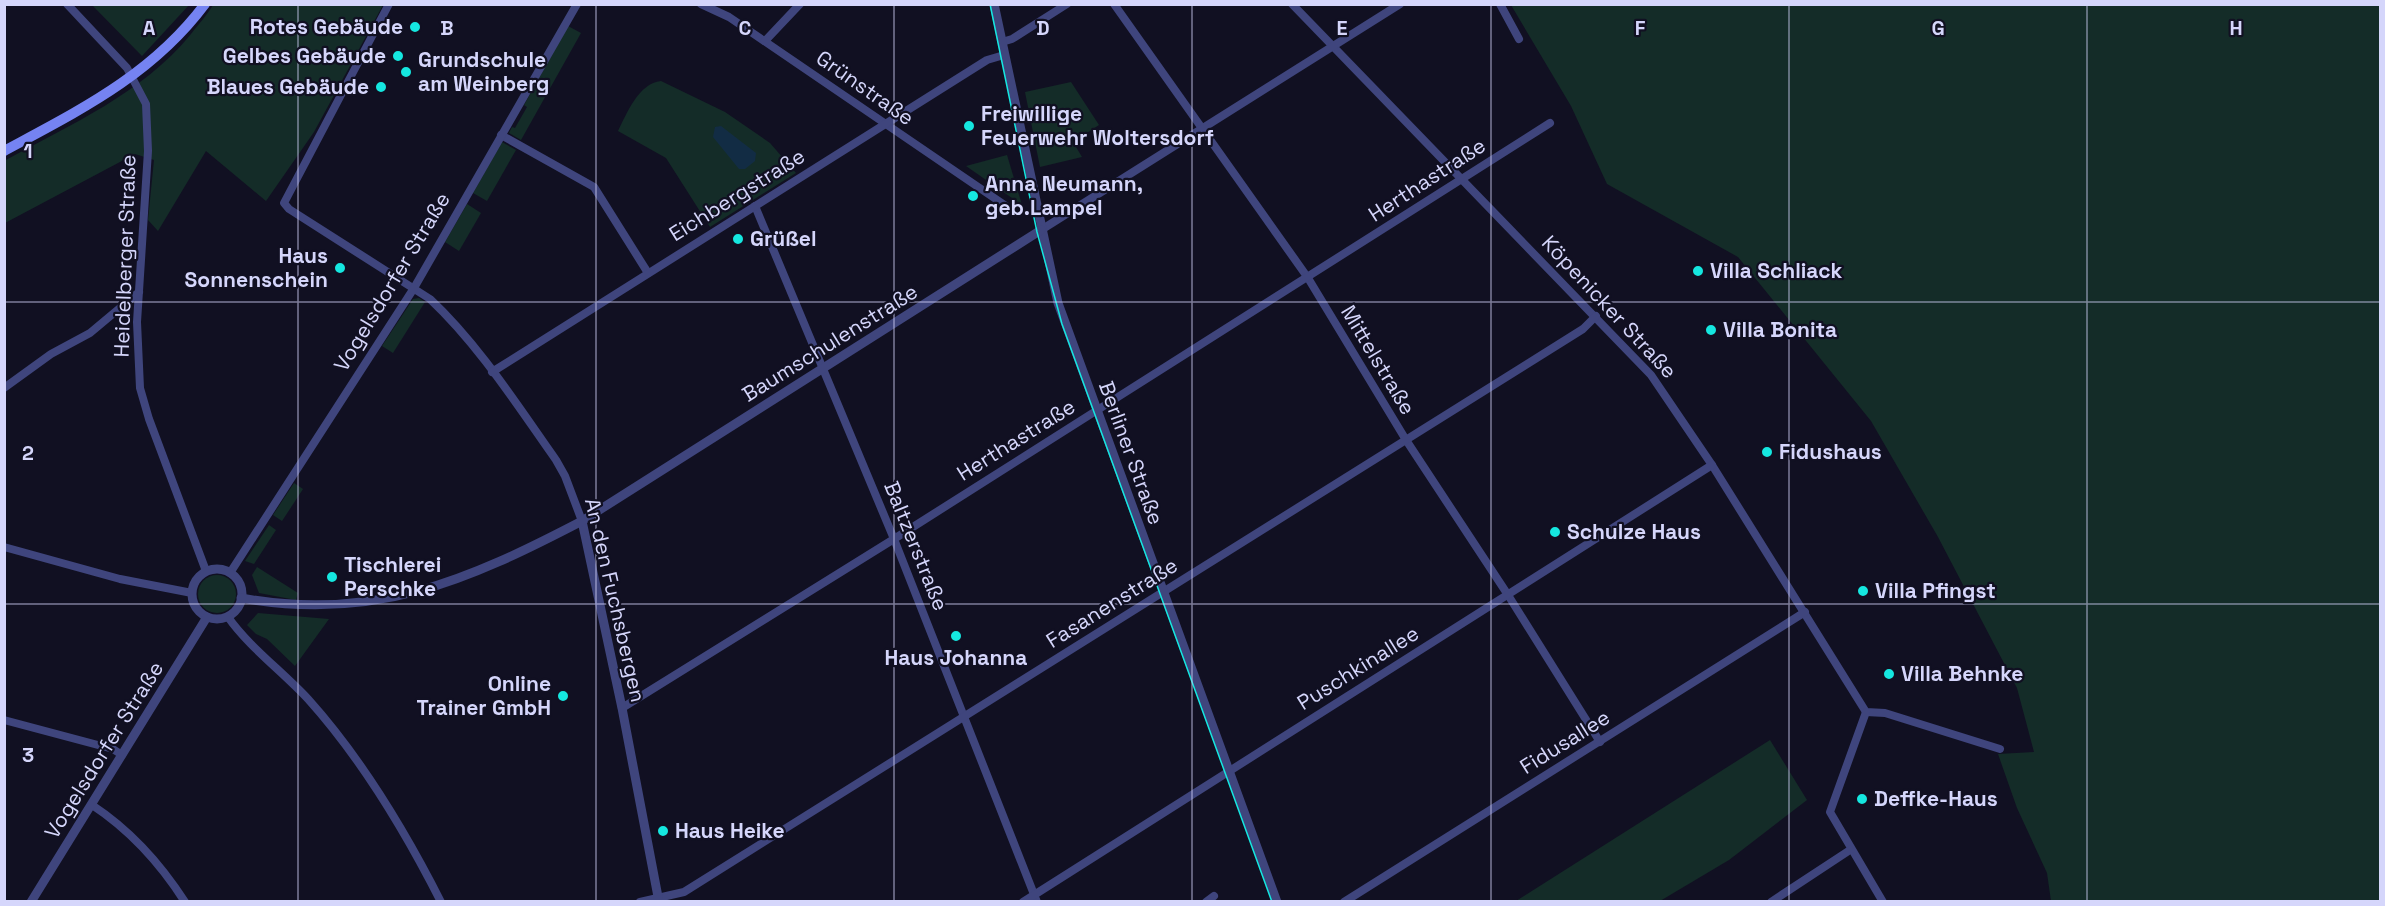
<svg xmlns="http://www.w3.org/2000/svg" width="2385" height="906" viewBox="0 0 2385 906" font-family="'Space Grotesk',sans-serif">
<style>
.green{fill:#142c28}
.water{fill:#122c44}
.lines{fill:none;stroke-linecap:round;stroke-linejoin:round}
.minor{stroke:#3f457d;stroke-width:8}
.tertiary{stroke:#3f457d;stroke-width:9}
.secondary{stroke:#7583f2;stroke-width:10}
.tram{stroke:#15e7e0;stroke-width:1.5}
.grid{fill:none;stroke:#d5d6fb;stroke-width:1.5;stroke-opacity:0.55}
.poi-dot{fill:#15e7e0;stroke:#111022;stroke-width:2}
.labels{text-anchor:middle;stroke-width:4.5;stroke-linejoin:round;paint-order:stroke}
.poi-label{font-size:21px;font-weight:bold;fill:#d5d6fb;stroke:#111022;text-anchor:start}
.street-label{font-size:21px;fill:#d5d6fb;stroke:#111022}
.grid-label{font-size:20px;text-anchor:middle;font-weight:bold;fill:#d5d6fb;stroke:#111022;stroke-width:4.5;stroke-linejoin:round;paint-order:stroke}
</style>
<rect width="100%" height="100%" fill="#111022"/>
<g class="green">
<polygon points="92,5 189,5 142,56"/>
<path d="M 213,5 L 383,5 L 314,132 L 266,201 L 206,151 L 158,231 L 148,220 L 154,160 L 135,154 L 5,223 L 4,161 C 71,124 142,94 191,34 C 198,25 207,15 213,5 Z"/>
<polygon points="1511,5 2380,5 2380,901 2051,901 2047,873 2017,808 1998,754 2034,752 2017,688 1938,537 1871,421 1738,257 1607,184 1571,106"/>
<polygon points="568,26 581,33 521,140 509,133 512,127 515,128 527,107 524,105"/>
<path d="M 661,81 L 725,112 L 770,143 L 796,173 L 710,227 L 666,158 L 618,131 C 627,113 639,83 661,81 Z"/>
<polygon points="1071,82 1099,125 1073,142 1082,157 1040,167 1025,92"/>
<polygon points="502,142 516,150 487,201 473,193"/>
<polygon points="1007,155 1022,205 966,166"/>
<polygon points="467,204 481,213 459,251 445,242"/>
<polygon points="419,298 425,302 393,353 382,346 413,299"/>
<polygon points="294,483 303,489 282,521 273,515"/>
<polygon points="269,525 276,530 254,564 245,561"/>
<polygon points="257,567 298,593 296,600 259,593 252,575"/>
<circle cx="217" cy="594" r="19"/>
<polygon points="258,613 329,619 295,666 267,639 256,634 247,625"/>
<polygon points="1770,740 1807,800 1729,860 1660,901 1516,901"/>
</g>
<polygon class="water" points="721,126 756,153 755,161 745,169 739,169 713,137 715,127"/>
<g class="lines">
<g class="minor">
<polyline points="67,4 127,68 146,104 148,151 137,322 140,388 149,419 206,571"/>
<path d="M 389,4 L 284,203 L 289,209 L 430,299 C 479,345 517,405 556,460 L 565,476 L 582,521"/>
<polyline points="701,4 729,17 1006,206"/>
<polyline points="1114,4 1308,278 1406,440 1508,595 1600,742"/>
<polyline points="1292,4 1651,375 1712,465 1866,712 1885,713 2000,749"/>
<polyline points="1500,4 1519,39"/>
<polyline points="765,41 800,4"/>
<polyline points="1002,42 1012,39 1067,4"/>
<polyline points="501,135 594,187 648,273"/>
<polyline points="755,206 894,539 1037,902"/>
<polyline points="1041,230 1400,4"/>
<polyline points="492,372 987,60 1004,55"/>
<polyline points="4,388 51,354 90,333 139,292"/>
<polyline points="4,547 120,579 192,593"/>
<polyline points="230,573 414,288 577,4"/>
<path d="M 228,617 C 249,647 282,671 308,699 C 362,759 404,829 441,902"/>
<polyline points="622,708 894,539 1550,123"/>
<polyline points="1866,712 1830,812 1883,902"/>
<polyline points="4,720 113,749 122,755"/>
<path d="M 92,805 C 130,830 160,863 185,902"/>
<polyline points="640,902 684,892 1583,329 1596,316"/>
<polyline points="1023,902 1712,465"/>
<polyline points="1206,902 1214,896"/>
<polyline points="1344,902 1805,612"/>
<polyline points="1771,902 1850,850"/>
</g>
<g class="tertiary">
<polyline points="994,4 1058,303 1277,902"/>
<polyline points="582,521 622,708 659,902"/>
<circle cx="217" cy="594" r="25"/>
<path d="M 241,598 C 374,622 467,581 582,521 L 1041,230"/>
<polyline points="31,902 207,617"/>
</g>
<path class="secondary" d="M 4,151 C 80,110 152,75 205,4"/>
<polyline class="tram" points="990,4 1037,232 1062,324 1272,902"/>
</g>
<path class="grid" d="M 298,4 L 298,902M 596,4 L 596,902M 894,4 L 894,902M 1192,4 L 1192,902M 1491,4 L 1491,902M 1789,4 L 1789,902M 2087,4 L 2087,902M 4,302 L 2380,302M 4,604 L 2380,604"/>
<g class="poi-dot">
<circle cx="415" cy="27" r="6"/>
<circle cx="398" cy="56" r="6"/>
<circle cx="406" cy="72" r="6"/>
<circle cx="381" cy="87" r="6"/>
<circle cx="969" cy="126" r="6"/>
<circle cx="973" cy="196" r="6"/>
<circle cx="738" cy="239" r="6"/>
<circle cx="340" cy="268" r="6"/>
<circle cx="1698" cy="271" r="6"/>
<circle cx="1711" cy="330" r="6"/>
<circle cx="1767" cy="452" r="6"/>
<circle cx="1555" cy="532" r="6"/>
<circle cx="332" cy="577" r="6"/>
<circle cx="1863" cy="591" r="6"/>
<circle cx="956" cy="636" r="6"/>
<circle cx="1889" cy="674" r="6"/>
<circle cx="563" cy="696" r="6"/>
<circle cx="1862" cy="799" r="6"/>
<circle cx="663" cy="831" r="6"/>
</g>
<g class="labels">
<g class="poi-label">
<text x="403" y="34" text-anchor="end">Rotes Gebäude</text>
<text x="386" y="63" text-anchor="end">Gelbes Gebäude</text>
<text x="418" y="67">Grundschule<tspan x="418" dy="24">am Weinberg</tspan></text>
<text x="369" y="94" text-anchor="end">Blaues Gebäude</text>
<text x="981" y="121">Freiwillige<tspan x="981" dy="24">Feuerwehr Woltersdorf</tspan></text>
<text x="985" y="191">Anna Neumann,<tspan x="985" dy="24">geb.Lampel</tspan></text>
<text x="750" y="246">Grüßel</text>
<text x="328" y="263" text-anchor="end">Haus<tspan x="328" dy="24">Sonnenschein</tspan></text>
<text x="1710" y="278">Villa Schliack</text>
<text x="1723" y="337">Villa Bonita</text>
<text x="1779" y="459">Fidushaus</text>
<text x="1567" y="539">Schulze Haus</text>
<text x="344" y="572">Tischlerei<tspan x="344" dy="24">Perschke</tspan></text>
<text x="1875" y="598">Villa Pfingst</text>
<text x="956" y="665" text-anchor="middle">Haus Johanna</text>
<text x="1901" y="681">Villa Behnke</text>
<text x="551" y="691" text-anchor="end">Online<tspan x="551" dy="24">Trainer GmbH</tspan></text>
<text x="1874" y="806">Deffke-Haus</text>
<text x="675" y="838">Haus Heike</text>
</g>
<g class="street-label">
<text transform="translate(865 88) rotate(35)" y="7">Grünstraße</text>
<text transform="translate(1427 180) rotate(-33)" y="7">Herthastraße</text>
<text transform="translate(737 195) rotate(-32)" y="7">Eichbergstraße</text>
<text transform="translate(125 256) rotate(-88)" y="7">Heidelberger Straße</text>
<text transform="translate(392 282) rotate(-59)" y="7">Vogelsdorfer Straße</text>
<text transform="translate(1609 307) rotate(47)" y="7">Köpenicker Straße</text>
<text transform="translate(830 343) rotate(-32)" y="7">Baumschulenstraße</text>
<text transform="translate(1378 360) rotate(59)" y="7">Mittelstraße</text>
<text transform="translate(1016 440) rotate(-32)" y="7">Herthastraße</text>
<text transform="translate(1131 453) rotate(70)" y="7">Berliner Straße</text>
<text transform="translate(916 546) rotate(68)" y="7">Baltzerstraße</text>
<text transform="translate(615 600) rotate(77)" y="7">An den Fuchsbergen</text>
<text transform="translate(1112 603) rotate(-32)" y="7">Fasanenstraße</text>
<text transform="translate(1358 668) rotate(-32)" y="7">Puschkinallee</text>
<text transform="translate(1565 742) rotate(-32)" y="7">Fidusallee</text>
<text transform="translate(104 750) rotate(-58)" y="7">Vogelsdorfer Straße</text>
</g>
</g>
<g class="grid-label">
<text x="149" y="35">A</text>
<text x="447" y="35">B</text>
<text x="745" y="35">C</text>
<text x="1043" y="35">D</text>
<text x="1342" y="35">E</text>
<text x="1640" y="35">F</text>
<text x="1938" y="35">G</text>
<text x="2236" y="35">H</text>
<text x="28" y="158">1</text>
<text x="28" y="460">2</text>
<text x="28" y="762">3</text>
</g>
<rect width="2385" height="906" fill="none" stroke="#d5d6fb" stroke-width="12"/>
</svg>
